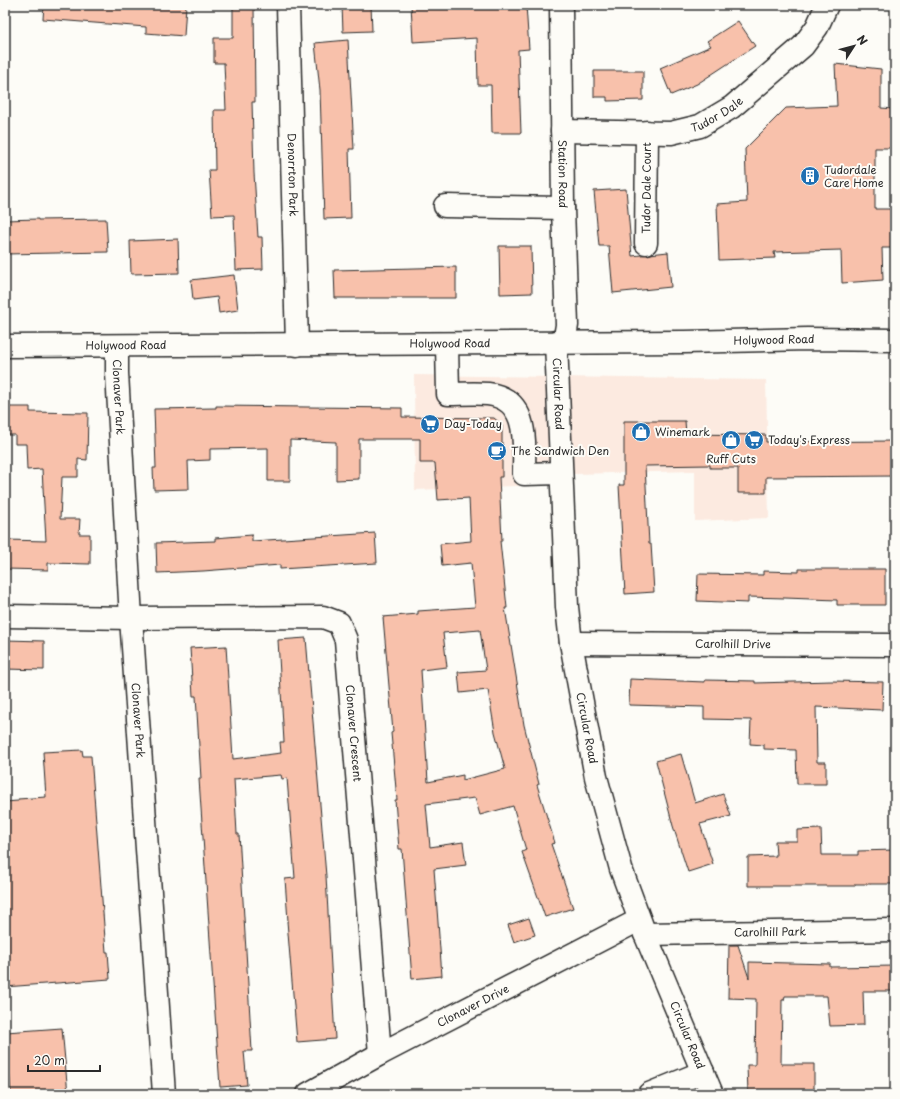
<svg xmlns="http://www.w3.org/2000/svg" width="900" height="1099" viewBox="0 0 900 1099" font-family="'Playpen Sans',sans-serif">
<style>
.built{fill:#fceae0}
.building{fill:#f8c1ab;stroke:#2b2b2b;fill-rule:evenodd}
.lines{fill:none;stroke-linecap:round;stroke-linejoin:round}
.minor-casing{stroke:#2b2b2b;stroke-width:25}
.major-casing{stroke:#2b2b2b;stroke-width:25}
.minor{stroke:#fdfcf7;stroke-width:22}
.major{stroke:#fdfcf7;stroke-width:22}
.labels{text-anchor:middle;stroke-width:4;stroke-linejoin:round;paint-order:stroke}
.street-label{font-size:11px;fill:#2b2b2b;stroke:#fdfcf7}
.poi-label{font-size:11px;fill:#2b2b2b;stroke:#fdfcf7;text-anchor:start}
</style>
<rect width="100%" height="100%" fill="#fdfcf7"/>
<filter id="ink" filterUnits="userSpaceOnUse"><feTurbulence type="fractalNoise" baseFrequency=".025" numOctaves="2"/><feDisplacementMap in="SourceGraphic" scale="8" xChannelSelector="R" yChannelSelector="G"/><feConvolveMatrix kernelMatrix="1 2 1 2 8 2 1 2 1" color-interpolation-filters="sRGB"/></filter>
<g filter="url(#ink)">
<polygon class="built" points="414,375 766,380 769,518 695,521 695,471 574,474 540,485 415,490"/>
<g class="building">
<polygon points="44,5 186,5 184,36 146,33 146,27 43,19"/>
<polygon points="342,5 371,5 372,31 343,32"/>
<polygon points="411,5 462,5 462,9 526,5 529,49 518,50 521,133 492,133 491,85 478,85 477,38 413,42"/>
<polygon points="233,6 254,6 255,102 252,102 254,173 258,237 262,237 263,269 236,270 234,215 212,216 209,170 215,170 214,110 226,110 224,63 214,63 214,38 233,38"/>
<polygon points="738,21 755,46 697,84 671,95 660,68 711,46 707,41"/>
<polygon points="348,40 354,149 349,149 351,218 324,219 320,90 315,43"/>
<polygon points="835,64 881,69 881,108 895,109 895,148 875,148 875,209 895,209 895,248 882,248 883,280 842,283 841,250 774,252 775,258 719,260 717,204 747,202 745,149 786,108 837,106"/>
<polygon points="594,71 643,71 643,100 607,101 607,97 594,97"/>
<polygon points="626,189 632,256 668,252 671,287 613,293 609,246 599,246 594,191"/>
<polygon points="38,219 38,220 106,219 108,252 5,254 5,220"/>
<polygon points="178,239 179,273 131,274 130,241"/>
<polygon points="499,246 531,246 532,293 500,294"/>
<polygon points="456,267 456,298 335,298 334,270"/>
<polygon points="234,275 238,310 219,313 217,297 193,300 191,280"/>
<path d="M 216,406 L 402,408 L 402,417 L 494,418 L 502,425 L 502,477 L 499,477 L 502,541 L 500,541 L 507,608 L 505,608 L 524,725 L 539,784 L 537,785 L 555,843 L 551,844 L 573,908 L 545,917 L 522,852 L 526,850 L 513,806 L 480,815 L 475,798 L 426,804 L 430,847 L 463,842 L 466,865 L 434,869 L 442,976 L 412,979 L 402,849 L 399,849 L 397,825 L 395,800 L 397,800 L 391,733 L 393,732 L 383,617 L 418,614 L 418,611 L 475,607 L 471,563 L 442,566 L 440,544 L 471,541 L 469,498 L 438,500 L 435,463 L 420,463 L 420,439 L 359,439 L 359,479 L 336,480 L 336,442 L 290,440 L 290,481 L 268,481 L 268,448 L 210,449 L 210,460 L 188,461 L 189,489 L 154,490 L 153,468 L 156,468 L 154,409 L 216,408 ZM 480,630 L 486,670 L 458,672 L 460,693 L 488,690 L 495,732 L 505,769 L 463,780 L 463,775 L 428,782 L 421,670 L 447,667 L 443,633 Z"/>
<polygon points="5,407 30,407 30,412 88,413 87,460 78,459 78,477 62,477 60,519 80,519 79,534 90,534 90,564 48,563 48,570 6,569 7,540 46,541 42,469 27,470 26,444 15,444 15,435 5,435"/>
<polygon points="624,421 685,421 686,434 766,435 766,442 895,441 895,476 766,477 766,493 738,493 738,468 710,468 710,465 645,466 649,544 651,544 654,592 625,594 619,485 624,485"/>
<polygon points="375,533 377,563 280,569 280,565 203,571 157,573 156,543 215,541 215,538 252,535 252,541"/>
<polygon points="799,569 885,569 885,605 837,605 837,600 785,598 748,597 748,603 697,601 698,574 763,575 763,571 799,572"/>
<polygon points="306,638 326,876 335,1039 297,1042 287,921 288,921 285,879 295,878 287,778 282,779 281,775 234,779 237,834 239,834 252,1051 244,1051 247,1085 220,1087 199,779 201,779 196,696 193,696 190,648 226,646 233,759 281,753 280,742 284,742 278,640"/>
<polygon points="5,640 44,641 44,670 5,669"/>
<polygon points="630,679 705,682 705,680 755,681 755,683 832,681 883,682 882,710 816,707 817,762 826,762 826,784 797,784 796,750 764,749 764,745 750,744 751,720 704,719 704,707 629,705"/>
<polygon points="82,750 83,756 91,756 106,952 108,952 110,979 5,987 5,802 18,801 18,799 46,797 43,752"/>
<polygon points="681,754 695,803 723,794 731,816 700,824 713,864 688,872 673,826 656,761"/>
<polygon points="821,829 822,855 858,855 858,851 895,850 895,884 855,884 855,886 748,886 748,857 776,856 775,841 797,841 797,830"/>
<polygon points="529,918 535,935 514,942 508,925"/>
<polygon points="729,945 738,945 749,978 749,962 830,964 830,967 895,966 895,991 863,991 864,1025 830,1026 827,996 785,996 784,1000 782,1000 781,1064 814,1064 814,1092 748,1093 747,1065 755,1065 756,999 728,998"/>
<polygon points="62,1028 68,1094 11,1094 6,1032"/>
</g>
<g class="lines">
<defs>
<g id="minor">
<path id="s1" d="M 288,5 L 297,345"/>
<path id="s2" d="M 561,5 L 563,208 L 567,325 L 564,343"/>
<path id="s3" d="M 562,131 L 671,133 L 700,126 L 732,107 L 803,46 L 817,27 L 827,5"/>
<polyline points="445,206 563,208"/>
<path id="s4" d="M 646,243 L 647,132"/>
<path id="s5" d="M 556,342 L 567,607 L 571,643 L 596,777 L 621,869 L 645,934 L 712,1094"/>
<path d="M 447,344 L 448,394 C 461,394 475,393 488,394 C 530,399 524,444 524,474 L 561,473"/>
<path id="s6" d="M 117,347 L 117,373 L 131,618 L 164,1094"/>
<path id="s7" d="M 5,616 L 131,618 L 323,617 L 339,623 L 346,640 L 380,1054"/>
<path id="s8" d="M 571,643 L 895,645"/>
<path id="s9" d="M 645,934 L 895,930"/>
<path id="s10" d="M 308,1094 L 380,1054 L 639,920"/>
<polyline points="649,1094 703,1072"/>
</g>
<g id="major">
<path id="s11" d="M 5,346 L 685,342 L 807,339 L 895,340"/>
</g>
</defs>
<use href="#minor" class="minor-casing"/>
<use href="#major" class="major-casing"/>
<use href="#minor" class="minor"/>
<use href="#major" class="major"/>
</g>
</g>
<defs>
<symbol id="building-disc" viewBox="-11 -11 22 22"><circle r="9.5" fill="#1f6fb2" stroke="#fdfcf7"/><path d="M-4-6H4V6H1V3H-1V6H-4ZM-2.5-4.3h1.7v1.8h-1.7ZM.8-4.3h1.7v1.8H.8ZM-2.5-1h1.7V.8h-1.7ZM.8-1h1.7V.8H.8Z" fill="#fff"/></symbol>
<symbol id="supermarket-disc" viewBox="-11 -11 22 22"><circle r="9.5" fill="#1f6fb2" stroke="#fdfcf7"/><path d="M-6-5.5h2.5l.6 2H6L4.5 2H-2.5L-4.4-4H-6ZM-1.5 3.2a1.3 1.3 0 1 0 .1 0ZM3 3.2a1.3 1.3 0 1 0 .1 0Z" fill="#fff"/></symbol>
<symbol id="shop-disc" viewBox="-11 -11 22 22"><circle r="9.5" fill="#1f6fb2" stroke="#fdfcf7"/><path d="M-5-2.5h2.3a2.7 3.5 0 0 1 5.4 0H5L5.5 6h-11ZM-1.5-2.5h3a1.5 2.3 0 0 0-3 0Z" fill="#fff"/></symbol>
<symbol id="cafe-disc" viewBox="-11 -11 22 22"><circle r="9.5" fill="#1f6fb2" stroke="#fdfcf7"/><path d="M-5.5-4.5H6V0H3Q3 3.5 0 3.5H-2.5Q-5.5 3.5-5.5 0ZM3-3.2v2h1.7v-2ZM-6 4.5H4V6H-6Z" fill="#fff"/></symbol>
</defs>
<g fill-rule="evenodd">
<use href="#building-disc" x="799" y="165" width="22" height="22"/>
<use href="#supermarket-disc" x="419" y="413" width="22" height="22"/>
<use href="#shop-disc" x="630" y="421" width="22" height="22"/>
<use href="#shop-disc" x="720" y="429" width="22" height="22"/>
<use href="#supermarket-disc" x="743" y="429" width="22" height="22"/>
<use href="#cafe-disc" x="486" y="440" width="22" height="22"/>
</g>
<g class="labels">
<g class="street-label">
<text dy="4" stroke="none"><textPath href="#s3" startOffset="159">Tudor Dale</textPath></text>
<text dy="4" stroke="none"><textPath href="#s2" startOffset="169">Station Road</textPath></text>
<text dy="4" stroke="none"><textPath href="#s1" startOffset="170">Denorrton Park</textPath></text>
<text dy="4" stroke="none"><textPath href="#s4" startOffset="55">Tudor Dale Court</textPath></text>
<text dy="4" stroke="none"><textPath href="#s11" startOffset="769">Holywood Road</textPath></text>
<text dy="4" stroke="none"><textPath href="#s11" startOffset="445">Holywood Road</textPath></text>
<text dy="4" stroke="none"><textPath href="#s11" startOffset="121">Holywood Road</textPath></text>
<text dy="4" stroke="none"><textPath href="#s5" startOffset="52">Circular Road</textPath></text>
<text dy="4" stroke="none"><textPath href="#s6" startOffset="50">Clonaver Park</textPath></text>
<text dy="4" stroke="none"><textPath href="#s8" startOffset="162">Carolhill Drive</textPath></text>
<text dy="4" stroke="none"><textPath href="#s6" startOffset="374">Clonaver Park</textPath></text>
<text dy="4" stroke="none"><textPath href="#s5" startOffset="388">Circular Road</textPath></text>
<text dy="4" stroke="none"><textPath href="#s7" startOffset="447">Clonaver Crescent</textPath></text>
<text dy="4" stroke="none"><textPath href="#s9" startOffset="125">Carolhill Park</textPath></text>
<text dy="4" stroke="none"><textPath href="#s10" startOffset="187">Clonaver Drive</textPath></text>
<text dy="4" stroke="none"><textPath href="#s5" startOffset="712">Circular Road</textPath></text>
</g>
<g class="poi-label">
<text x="824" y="174">Tudordale<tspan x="824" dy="13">Care Home</tspan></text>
<text x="444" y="428">Day-Today</text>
<text x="655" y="436">Winemark</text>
<text x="768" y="444">Today's Express</text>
<text x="511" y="455">The Sandwich Den</text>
<text x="731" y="463" text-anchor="middle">Ruff Cuts</text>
</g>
</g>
<rect width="900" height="1099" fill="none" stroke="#fdfcf7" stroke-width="20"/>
<rect x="10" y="10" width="880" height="1079" fill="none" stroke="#2b2b2b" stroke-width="1.5" filter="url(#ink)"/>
<g transform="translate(854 46) rotate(54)" stroke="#fdfcf7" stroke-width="3" paint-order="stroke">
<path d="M0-3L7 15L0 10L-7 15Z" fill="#2b2b2b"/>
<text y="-6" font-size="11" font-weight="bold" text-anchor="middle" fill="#2b2b2b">N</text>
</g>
<path d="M28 1065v6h72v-6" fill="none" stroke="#2b2b2b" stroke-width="2"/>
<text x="34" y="1065" font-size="12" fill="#2b2b2b" stroke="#fdfcf7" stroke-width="3" paint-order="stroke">20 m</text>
</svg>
